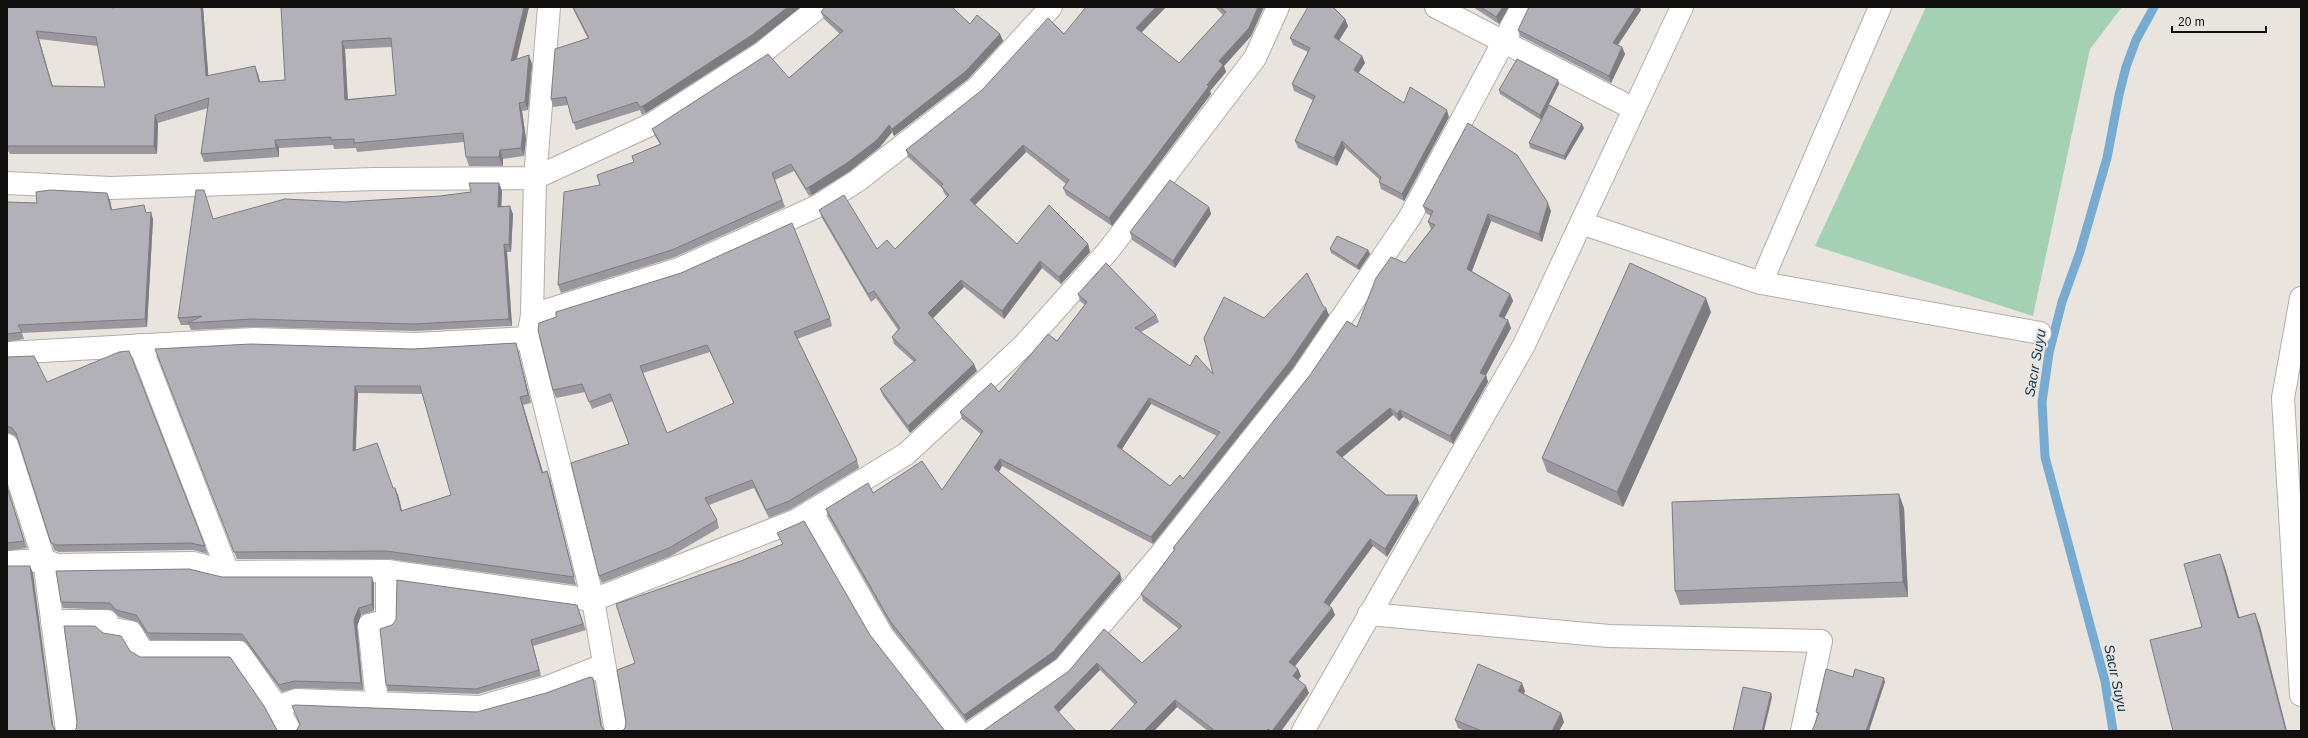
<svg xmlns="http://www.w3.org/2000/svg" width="2308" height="738" viewBox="0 0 2308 738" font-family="Helvetica,sans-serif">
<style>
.green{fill:#a4d1b3}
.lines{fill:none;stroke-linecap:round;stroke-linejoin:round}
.stream{stroke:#78abd2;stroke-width:9}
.minor-casing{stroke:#b2ada6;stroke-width:24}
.minor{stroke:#fff;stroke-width:22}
.wall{fill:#9a989e;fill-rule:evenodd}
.shaded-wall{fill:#7d7c81}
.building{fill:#b3b1b8;stroke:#7d7c81;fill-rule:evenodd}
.labels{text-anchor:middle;stroke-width:4;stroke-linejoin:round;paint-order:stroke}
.water-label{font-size:14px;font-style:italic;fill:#0d3551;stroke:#e9e4dd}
</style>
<rect width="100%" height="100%" fill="#e9e4dd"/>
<polygon class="green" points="1926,7 2122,7 2090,49 2033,316 1815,246"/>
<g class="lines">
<polyline class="stream" points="2113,731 2105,681 2045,457 2042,402 2049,353 2062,302 2080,252 2107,158 2119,95 2126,67 2136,40 2154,7"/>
<defs>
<g id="minor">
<polyline points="549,7 535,178 532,315 528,338 593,600 616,731"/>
<polyline points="1436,7 1634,109"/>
<polyline points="7,183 110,188 374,179 535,178 652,124 762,53 819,7"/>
<polyline points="1581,223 1761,283 2040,333"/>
<polyline points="1761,283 1880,7"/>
<polyline points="2301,298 2283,398 2301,695"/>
<polyline points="532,315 679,269 818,206 857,181 977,88 1051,7"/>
<polyline points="140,345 228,572"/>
<polyline points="7,353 254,339 416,344 528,338"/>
<polyline points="7,445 44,560 67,731"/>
<polyline points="811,511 882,635 958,731"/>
<polyline points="7,562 44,560 57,565 193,563 228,572 387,571 593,600 797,520 906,454 1024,345 1108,251 1255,58 1278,7"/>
<polyline points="1369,614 1609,636 1821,641 1802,731"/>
<polyline points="52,621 107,621 108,628 131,632 143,652 239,652 277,707 290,731"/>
<polyline points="377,702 369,625 387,621 387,571"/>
<polyline points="277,707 296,700 480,707 545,688 604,665"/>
<polyline points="974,731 1064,668 1160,555 1303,375 1410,217 1522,7"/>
<polyline points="1303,731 1524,345 1682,7"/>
</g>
</defs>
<use href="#minor" class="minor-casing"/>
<use href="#minor" class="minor"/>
</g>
<g class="wall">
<path d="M 7,7 L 203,7 L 208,75 L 258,74 L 260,82 L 285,80 L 281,7 L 529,7 L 517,59 L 532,64 L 528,110 L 522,111 L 526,139 L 524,156 L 503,159 L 503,166 L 469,166 L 466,157 L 464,142 L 357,152 L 356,148 L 334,149 L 333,145 L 279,148 L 279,157 L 204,162 L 201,154 L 208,108 L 158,123 L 157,154 L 10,154 L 9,152 L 7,151 ZM 39,39 L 98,46 L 105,87 L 52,86 ZM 392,47 L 396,95 L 348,99 L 345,49 Z"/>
<polygon points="572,7 801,7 755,43 646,113 642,115 640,110 576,130 568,105 553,107 551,99 588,39"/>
<polygon points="1166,7 1141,33 1179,63 1223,15 1215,7 1264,7 1251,36 1224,66 1226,72 1210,91 1211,94 1112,226 1066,195 1063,188 1066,184 1026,152 975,205 1017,244 1088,244 1090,252 1061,284 1042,268 1004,319 964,287 933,318 977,371 910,433 883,396 880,389 914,362 894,344 892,337 898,330 876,298 871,302 822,218 819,210 877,249 895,249 947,197 944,193 942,188 908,157 906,150 1064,34"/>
<polygon points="1473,7 1509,7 1499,24"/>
<polygon points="1641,10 1618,45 1622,47 1625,54 1611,83 1520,36 1518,30"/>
<polygon points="821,12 970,24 1000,34 1003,41 968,79 894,136 892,132 880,147 850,171 812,195 809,196 794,171 775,180 785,207 675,257 561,293 558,285 600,185 634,162 632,156 660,144 655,136 652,129 789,78 840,34 824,19"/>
<polygon points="1345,19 1348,26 1339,41 1362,56 1365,63 1358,73 1404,103 1449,117 1404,201 1381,189 1379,182 1380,180 1345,148 1337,166 1298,148 1295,141 1313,100 1294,91 1292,84 1308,52 1293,45 1290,38"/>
<polygon points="1558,80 1559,84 1541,120 1500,94 1499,90"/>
<polygon points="1584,128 1565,160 1530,148 1529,143"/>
<polygon points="499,183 502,191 501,206 513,214 511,252 507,252 512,326 416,331 254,327 191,330 189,325 181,325 178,318 213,219 345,202 440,196 471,192"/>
<polygon points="110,200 112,210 147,213 153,219 147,327 22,333 24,339 7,342 7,202 37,203"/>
<polygon points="1423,206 1551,211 1542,242 1491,221 1472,271 1510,294 1513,301 1504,318 1511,328 1486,375 1488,382 1453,444 1403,417 1399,421 1393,415 1342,457 1386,495 1419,503 1387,557 1373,546 1329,606 1332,608 1335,615 1295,666 1301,676 1298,680 1309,693 1281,731 1208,731 1177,707 1154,731 1110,731 1135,705 1100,670 983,731 1069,671 1104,629 1142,663 1179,629 1143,601 1141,594 1174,550 1173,548 1357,327 1405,263 1431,229 1428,222 1431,216 1426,213"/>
<polygon points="1209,207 1211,214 1175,268 1132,240 1130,232"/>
<polygon points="1330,249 1368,250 1370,254 1359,270 1331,253"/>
<path d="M 1078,294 L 1156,315 L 1159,322 L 1141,332 L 1190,366 L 1213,374 L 1264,318 L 1323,306 L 1329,315 L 1293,368 L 1153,544 L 1002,466 L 999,472 L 1122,580 L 1056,659 L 966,721 L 892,628 L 828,516 L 826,509 L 873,493 L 942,490 L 981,434 L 962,419 L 960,412 L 999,392 L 1057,341 L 1085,305 L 1080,301 ZM 1151,404 L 1217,436 L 1183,479 L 1170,486 L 1122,449 Z"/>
<polygon points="1711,312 1623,507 1547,472 1542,458"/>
<path d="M 556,317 L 830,318 L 832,326 L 797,339 L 857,460 L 859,468 L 791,509 L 769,518 L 754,488 L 709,505 L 717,520 L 719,528 L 671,556 L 602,583 L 599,576 L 629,444 L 613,401 L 592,409 L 585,392 L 556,398 L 553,390 ZM 710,352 L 734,404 L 667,433 L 643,373 Z"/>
<path d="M 516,343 L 531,403 L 523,405 L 543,472 L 550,479 L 576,585 L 389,559 L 237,559 L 155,349 L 413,349 ZM 358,393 L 422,394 L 451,495 L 402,511 L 398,495 L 393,488 L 356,450 Z"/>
<polygon points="129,351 208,554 193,550 59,552 54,550 18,440 15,436 9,433 7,433 7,357 47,382"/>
<polygon points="7,486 27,548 7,551"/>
<polygon points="1904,508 1908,597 1680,605 1675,591"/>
<polygon points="222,577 374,584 374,611 361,615 357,626 363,690 296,688 282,692 244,641 150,640 138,622 119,617 112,610 63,608 61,602"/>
<polygon points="577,605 586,630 533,646 541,676 478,694 388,691 386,685"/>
<polygon points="1525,691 1523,694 1564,722 1559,731 1465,731 1458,728 1455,720"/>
</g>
<g class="shaded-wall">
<polygon points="201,7 203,7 209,84 206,76"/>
<polygon points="524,7 529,7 514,69 511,61"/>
<polygon points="788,7 801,7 755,43 646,113 643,106"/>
<polygon points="1156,7 1166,7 1138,36 1136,28"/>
<polygon points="1258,7 1264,7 1251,36 1224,66 1226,72 1210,91 1211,94 1112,226 1109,218 1207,85 1219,61"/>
<polygon points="1503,7 1509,7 1499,24 1496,17"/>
<polygon points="1636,7 1640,7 1641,10 1615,49 1613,43"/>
<polygon points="1345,19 1348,26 1336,45 1334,37"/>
<polygon points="36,31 39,39 55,94 52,86"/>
<polygon points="1000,34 1003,41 968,79 894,136 892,129"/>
<polygon points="342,41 345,49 348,108 345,100"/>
<polygon points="1622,47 1625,54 1611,83 1609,76"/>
<polygon points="529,55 532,64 528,110 525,102"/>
<polygon points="1362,56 1365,63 1356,77 1354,70"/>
<polygon points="255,66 258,74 262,90 259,82"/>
<polygon points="1558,80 1559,84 1541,120 1540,115"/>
<polygon points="519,103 522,111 526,139 524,156 521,148"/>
<polygon points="1447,110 1449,117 1404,201 1402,194"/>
<polygon points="155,115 158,123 157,154 154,146"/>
<polygon points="1582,124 1584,128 1565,160 1564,156"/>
<polygon points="889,125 892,132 880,147 850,171 812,195 809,187"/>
<polygon points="275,140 279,148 279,157 276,148"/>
<polygon points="1342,141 1345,148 1337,166 1334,158"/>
<polygon points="1023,145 1026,152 973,207 970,200"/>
<polygon points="500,150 503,159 503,166 499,157"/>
<polygon points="499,183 502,191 501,214 498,207"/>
<polygon points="107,193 110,200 113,217 111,210"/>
<polygon points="1548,203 1551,211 1542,242 1539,234"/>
<polygon points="510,206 513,214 511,252 509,245"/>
<polygon points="1209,207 1211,214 1175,268 1173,261"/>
<polygon points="151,212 153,219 147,327 145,319"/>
<polygon points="1488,214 1491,221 1470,276 1467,269"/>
<polygon points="504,244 507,252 512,326 509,319"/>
<polygon points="1088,244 1090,252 1061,284 1059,277"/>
<polygon points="1368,250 1370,254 1359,270 1357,266"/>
<polygon points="1040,261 1042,268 1004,319 1002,311"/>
<polygon points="961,280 964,287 931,320 928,313"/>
<polygon points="1510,294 1513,301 1502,323 1499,316"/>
<polygon points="1706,298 1711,312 1623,507 1617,492"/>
<polygon points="1326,308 1329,315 1293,368 1153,544 1151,537"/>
<polygon points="1508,320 1511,328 1486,375 1488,382 1453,444 1450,436 1480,373"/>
<polygon points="516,343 531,403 528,395"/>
<polygon points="974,364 977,371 910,433 908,426"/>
<polygon points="355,386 358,393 355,459 353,451"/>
<polygon points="520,397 523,405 545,480 542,473"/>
<polygon points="1149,398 1151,404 1120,452 1117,446"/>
<polygon points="1390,408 1393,415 1339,460 1336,452"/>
<polygon points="1400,410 1403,417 1399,421 1397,414"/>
<polygon points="1000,459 1002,466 997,475 994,468"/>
<polygon points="547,471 550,479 576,585 574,577"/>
<polygon points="395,488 398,495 404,519 401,511"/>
<polygon points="1899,494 1904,508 1908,597 1903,582"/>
<polygon points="1417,495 1419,503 1387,557 1385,549"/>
<polygon points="1370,539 1373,546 1327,609 1324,602"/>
<polygon points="2220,554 2225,567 2243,630 2238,618"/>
<polygon points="30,566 33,573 54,731 52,725"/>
<polygon points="1120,573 1122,580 1056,659 966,721 964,715"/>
<polygon points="372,577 374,584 374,611 372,604"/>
<polygon points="359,608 361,615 357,626 363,690 361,683 354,619"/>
<polygon points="1332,608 1335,615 1292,670 1289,662"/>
<polygon points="2255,613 2260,626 2287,731 2286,731"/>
<polygon points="531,640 533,646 541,676 539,670"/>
<polygon points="1097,663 1100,670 1057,714 1054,707"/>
<polygon points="1298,669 1301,676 1296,683 1293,676"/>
<polygon points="593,678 595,686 603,731 601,726"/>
<polygon points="1884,678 1885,682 1869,731 1866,731"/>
<polygon points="1522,683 1525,691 1521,700 1518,691"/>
<polygon points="1306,686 1309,693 1281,731 1272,731"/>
<polygon points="1771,693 1772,697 1764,731 1762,731"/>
<polygon points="1175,700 1177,707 1154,731 1144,731"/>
<polygon points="1561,713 1564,722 1559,731 1552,731"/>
</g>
<g class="building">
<path d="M 7,7 L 112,7 L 112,8 L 116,7 L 201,7 L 206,76 L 255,66 L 259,82 L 285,80 L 281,7 L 524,7 L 511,61 L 529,55 L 525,102 L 519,103 L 523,131 L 521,148 L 500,150 L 499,157 L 466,157 L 463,133 L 354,143 L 354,139 L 331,140 L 331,137 L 275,140 L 276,148 L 201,154 L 209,98 L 155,115 L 154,146 L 7,146 ZM 36,31 L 96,37 L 105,87 L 52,86 ZM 391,38 L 396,95 L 345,100 L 342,41 Z"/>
<polygon points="573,7 788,7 752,35 643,106 640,107 637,102 573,123 566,97 551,99 555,49 589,38"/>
<polygon points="825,7 952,7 970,24 977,15 1000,34 966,71 892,129 889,125 877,140 847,163 809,187 806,189 791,164 772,173 782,200 672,250 558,285 564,192 600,185 597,175 634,162 632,156 661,144 652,129 768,54 789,78 843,31 821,12"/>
<polygon points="1086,7 1156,7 1136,28 1179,63 1226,12 1220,7 1258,7 1249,28 1219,61 1223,65 1207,85 1209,86 1109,218 1063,188 1069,180 1023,145 970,200 1017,244 1049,205 1088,244 1059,277 1040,261 1002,311 961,280 928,313 974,364 908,426 880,389 916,360 892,337 900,328 874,291 868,294 819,210 844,195 877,249 887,240 895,249 949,195 941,186 943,184 906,150 982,90 1048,18 1064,34"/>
<polygon points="1308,7 1333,7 1345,19 1334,37 1362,56 1354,70 1404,103 1410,87 1447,110 1402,194 1379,182 1381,177 1342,141 1334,158 1295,141 1315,96 1292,84 1310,48 1290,38"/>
<polygon points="1481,7 1503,7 1496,17"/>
<polygon points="1529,7 1636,7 1613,43 1622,47 1609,76 1518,30"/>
<polygon points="1517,59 1558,80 1540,115 1499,90"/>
<polygon points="1549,105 1582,124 1564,156 1529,143"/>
<polygon points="1468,123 1517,155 1548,203 1539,234 1488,214 1467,269 1510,294 1499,316 1508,320 1480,373 1486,375 1450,436 1400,410 1397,414 1390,408 1336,452 1386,495 1417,495 1385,549 1370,539 1324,602 1332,608 1289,662 1298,669 1293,676 1306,686 1272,731 1271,731 1268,729 1266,731 1215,731 1175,700 1144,731 1110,731 1137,702 1097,663 1054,707 1076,731 983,731 1069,671 1104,629 1142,663 1182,626 1141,594 1175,549 1173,548 1310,375 1347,321 1357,327 1376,278 1391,257 1405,263 1435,225 1428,222 1433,211 1423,206"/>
<polygon points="1170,180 1209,207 1173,261 1130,232"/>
<polygon points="469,183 499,183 498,207 510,206 509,245 504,244 509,319 413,324 252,319 188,323 202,316 178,318 196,190 204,190 213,219 285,199 345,202 440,196 471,192"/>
<polygon points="50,190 107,193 111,210 144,205 146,213 151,212 145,319 18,325 22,332 7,334 7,202 37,203 36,192"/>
<path d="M 792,223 L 830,318 L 794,332 L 857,460 L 789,501 L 766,510 L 752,480 L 705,498 L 717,520 L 669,548 L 599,576 L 571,463 L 629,444 L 610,394 L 589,402 L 582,384 L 553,390 L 538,330 L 539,323 L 556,317 L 556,312 L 681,273 ZM 707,345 L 734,403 L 667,433 L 640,366 Z"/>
<polygon points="1337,236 1368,250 1357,266 1330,249"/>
<path d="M 1106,263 L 1156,315 L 1135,328 L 1190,366 L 1196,355 L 1213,374 L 1204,338 L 1224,297 L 1264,318 L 1307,273 L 1323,306 L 1326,308 L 1290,361 L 1151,537 L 1000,459 L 994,468 L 1120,573 L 1053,652 L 964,715 L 890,621 L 826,509 L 868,483 L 873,493 L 922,461 L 942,490 L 983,431 L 960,412 L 991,383 L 999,392 L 1048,334 L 1057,341 L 1087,302 L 1078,294 ZM 1149,398 L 1220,432 L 1183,479 L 1180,475 L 1170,486 L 1117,446 Z"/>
<polygon points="1630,263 1706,298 1617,492 1542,458"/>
<path d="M 516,343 L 528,395 L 520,397 L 542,473 L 547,471 L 574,577 L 386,551 L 234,552 L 155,349 L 251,344 L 413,349 ZM 355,386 L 420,386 L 451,495 L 401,511 L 395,488 L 393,488 L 377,443 L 353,451 Z"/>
<polygon points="129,351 205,546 190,543 57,545 51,543 16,433 12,428 7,426 7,357 34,356 47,382 119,352"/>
<polygon points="7,487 24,541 7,543"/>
<polygon points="1899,494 1903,582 1675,591 1672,502"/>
<polygon points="804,521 870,635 945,731 622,731 625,728 626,722 617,670 635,663 616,604 741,561 783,544 777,533"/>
<polygon points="2220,554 2238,618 2255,613 2286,731 2173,731 2150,640 2202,627 2184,564"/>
<polygon points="7,566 30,566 52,725 56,731 7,731"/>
<polygon points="189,569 222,577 372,577 372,604 359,608 354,619 361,683 294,681 279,685 242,634 148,633 136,615 116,610 110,603 61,602 56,571"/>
<polygon points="397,580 577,605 583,624 531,640 539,670 476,689 386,685 380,629 392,625 396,620"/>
<polygon points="64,626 95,626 103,633 121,636 130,651 140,657 230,657 264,706 277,730 278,731 74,731 76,729 77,722"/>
<polygon points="1478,664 1522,683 1518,691 1561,713 1552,731 1482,731 1455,720"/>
<polygon points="1826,669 1853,677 1855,669 1884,678 1866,731 1812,731 1819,713 1816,712"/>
<polygon points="590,677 593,678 601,726 605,731 296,731 300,724 292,706 295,705 477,712 546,693"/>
<polygon points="1743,687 1771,693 1762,731 1733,731"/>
</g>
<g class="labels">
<g class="water-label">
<text transform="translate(2035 363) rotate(-80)" y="5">Sacır Suyu</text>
<text transform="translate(2116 678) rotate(78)" y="5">Sacır Suyu</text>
</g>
</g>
<rect width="2308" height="738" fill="none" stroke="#110f0d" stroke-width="16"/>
<path d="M2172 26v6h94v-6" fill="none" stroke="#110f0d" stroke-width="2"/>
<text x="2178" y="26" font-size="12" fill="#110f0d" stroke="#e9e4dd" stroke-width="3" paint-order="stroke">20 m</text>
</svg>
